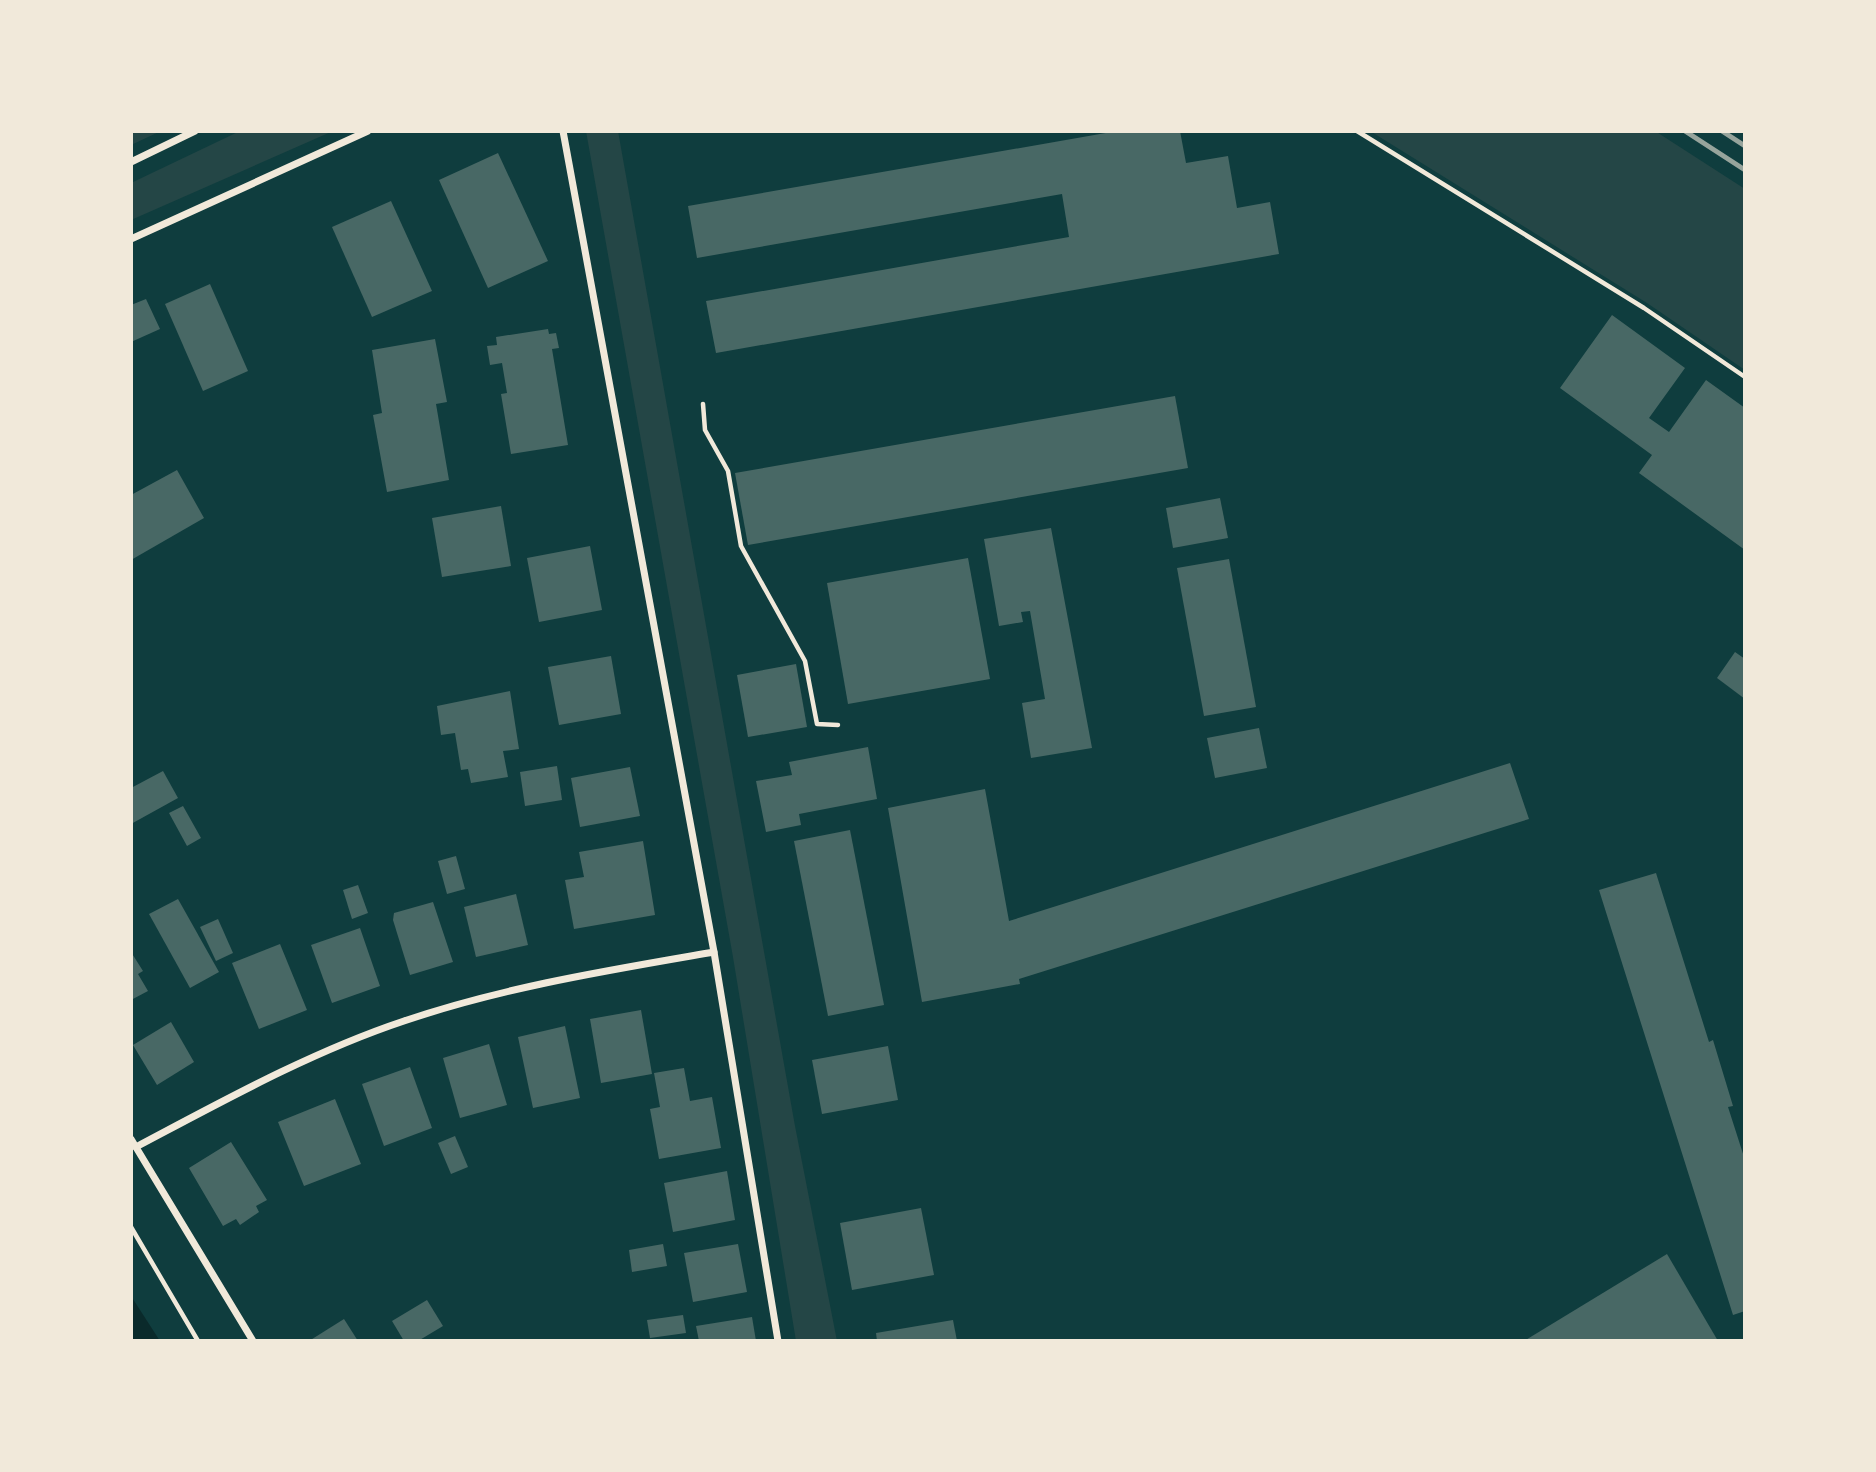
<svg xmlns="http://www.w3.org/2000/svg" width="1876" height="1472" viewBox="0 0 1876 1472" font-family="Inter,sans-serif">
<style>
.green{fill:#244646}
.water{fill:#0a2a2b}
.building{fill:#486865}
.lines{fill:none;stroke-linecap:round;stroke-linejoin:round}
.path{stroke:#f1e9da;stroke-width:4.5}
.minor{stroke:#f1e9da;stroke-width:7}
.rail{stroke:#97a49c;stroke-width:5}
</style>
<rect width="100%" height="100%" fill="#0f3d3e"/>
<g class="green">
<polygon points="131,131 161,131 131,145"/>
<polygon points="240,131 333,131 131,220 131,183"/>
<polygon points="586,131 618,131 795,1126 837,1341 796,1341 733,957"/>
<polygon points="1370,131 1655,131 1745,189 1745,370 1647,303"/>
</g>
<polygon class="water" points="131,1296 160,1341 131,1341"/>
<g class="building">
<polygon points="1117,131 1180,131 1186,163 1228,156 1237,208 1270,202 1279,254 716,353 706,301 1069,237 1062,194 697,258 688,206"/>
<polygon points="498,153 548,261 488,288 439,180"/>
<polygon points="391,201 432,291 372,317 332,227"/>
<polygon points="210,284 248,371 203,391 165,304"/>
<polygon points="146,299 160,329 131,342 131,305"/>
<polygon points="1612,315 1685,368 1649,418 1669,432 1706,380 1745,408 1745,550 1639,473 1652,455 1560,388"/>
<polygon points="548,329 549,334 556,333 559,348 552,349 568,445 511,454 501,394 507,393 502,363 490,365 487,346 497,345 496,337"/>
<polygon points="435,339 447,402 436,404 449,480 387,492 373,415 382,413 372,350"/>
<polygon points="1175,396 1188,468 748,545 735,473"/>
<polygon points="177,470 204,518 131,560 131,495"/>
<polygon points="1220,498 1228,538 1173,548 1166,508"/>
<polygon points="501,506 511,566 442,577 432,518"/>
<polygon points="1051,528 1092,748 1031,758 1022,703 1045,699 1030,611 1021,612 1023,622 999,626 984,539"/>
<polygon points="590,546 602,610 539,622 527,558"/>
<polygon points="968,558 990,679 848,704 827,583"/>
<polygon points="1229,559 1256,707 1204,716 1177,568"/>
<polygon points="1735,652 1745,659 1745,699 1717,678"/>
<polygon points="611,656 621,714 559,725 548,667"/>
<polygon points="796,664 807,727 748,737 737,675"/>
<polygon points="510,691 519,749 503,751 508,777 471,783 468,769 461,770 455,733 441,735 437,706"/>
<polygon points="1259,728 1267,768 1215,778 1207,738"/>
<polygon points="868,747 877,799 799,814 801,825 766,832 756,781 792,775 789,762"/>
<polygon points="1510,763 1529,819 1019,979 1020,984 922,1002 888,808 985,789 1009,921"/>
<polygon points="557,766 562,800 525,806 520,772"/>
<polygon points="630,767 640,816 580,827 571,778"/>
<polygon points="163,771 178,798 131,824 131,788"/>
<polygon points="183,806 201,838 187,846 169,813"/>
<polygon points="850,830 884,1005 828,1016 794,841"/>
<polygon points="643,841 655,915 574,929 565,880 584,877 579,852"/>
<polygon points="456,856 465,889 447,894 438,861"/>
<polygon points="1656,873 1709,1042 1713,1040 1733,1106 1728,1107 1745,1160 1745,1311 1733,1315 1599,890"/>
<polygon points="358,885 368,913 352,919 343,890"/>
<polygon points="516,894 528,945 476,957 464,907"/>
<polygon points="178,899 219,972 190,988 149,914"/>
<polygon points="433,902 453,962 410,975 393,920 394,913"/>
<polygon points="218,919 233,953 216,961 200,927"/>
<polygon points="360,928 380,986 332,1003 311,945"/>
<polygon points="280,944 307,1010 259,1029 232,963"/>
<polygon points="131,952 143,971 138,974 148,991 131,1000"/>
<polygon points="641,1010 652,1074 601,1083 590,1019"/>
<polygon points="171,1022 194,1062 157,1085 133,1045"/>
<polygon points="565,1026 580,1098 533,1108 518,1037"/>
<polygon points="489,1044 507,1105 460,1118 443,1058"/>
<polygon points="888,1046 898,1100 822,1114 812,1060"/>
<polygon points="410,1067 432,1128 384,1146 362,1084"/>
<polygon points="684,1068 690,1101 712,1097 721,1148 659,1159 650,1109 660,1107 654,1073"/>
<polygon points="335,1099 361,1164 304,1186 278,1122"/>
<polygon points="455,1136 468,1167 451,1174 438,1143"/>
<polygon points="231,1142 267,1200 256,1206 259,1212 240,1225 236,1219 223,1226 189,1168"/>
<polygon points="727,1171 735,1220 673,1232 664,1183"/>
<polygon points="921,1208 934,1275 852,1290 840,1223"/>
<polygon points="663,1244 667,1266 632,1272 629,1250"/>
<polygon points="738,1244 747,1292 693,1302 684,1253"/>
<polygon points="1667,1254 1718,1341 1524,1341"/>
<polygon points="427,1300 443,1326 418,1341 404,1341 392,1321"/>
<polygon points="683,1315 686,1333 650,1338 647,1320"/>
<polygon points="752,1317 756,1341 699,1341 696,1326"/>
<polygon points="344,1319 358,1341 309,1341"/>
<polygon points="953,1320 957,1341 877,1341 876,1333"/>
</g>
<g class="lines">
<g class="path">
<polyline points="1357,131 1644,308 1745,377"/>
<polyline points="703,404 705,430 728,471 741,546 805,661 817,724 838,725"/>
<polyline points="131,1227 198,1341"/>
</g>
<g class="minor">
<polyline points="563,131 714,952 778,1341"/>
<polyline points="131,162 195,131"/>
<polyline points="131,239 368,131"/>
<polyline points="131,1139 253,1341"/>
<path d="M 136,1147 C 223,1101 311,1052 404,1021 C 504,987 610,970 714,952"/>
</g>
<g class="rail">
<polyline points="1685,131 1745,170"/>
<polyline points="1722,131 1745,146"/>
</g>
</g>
<rect width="1876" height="1472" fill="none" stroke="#f1e9da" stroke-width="266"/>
</svg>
